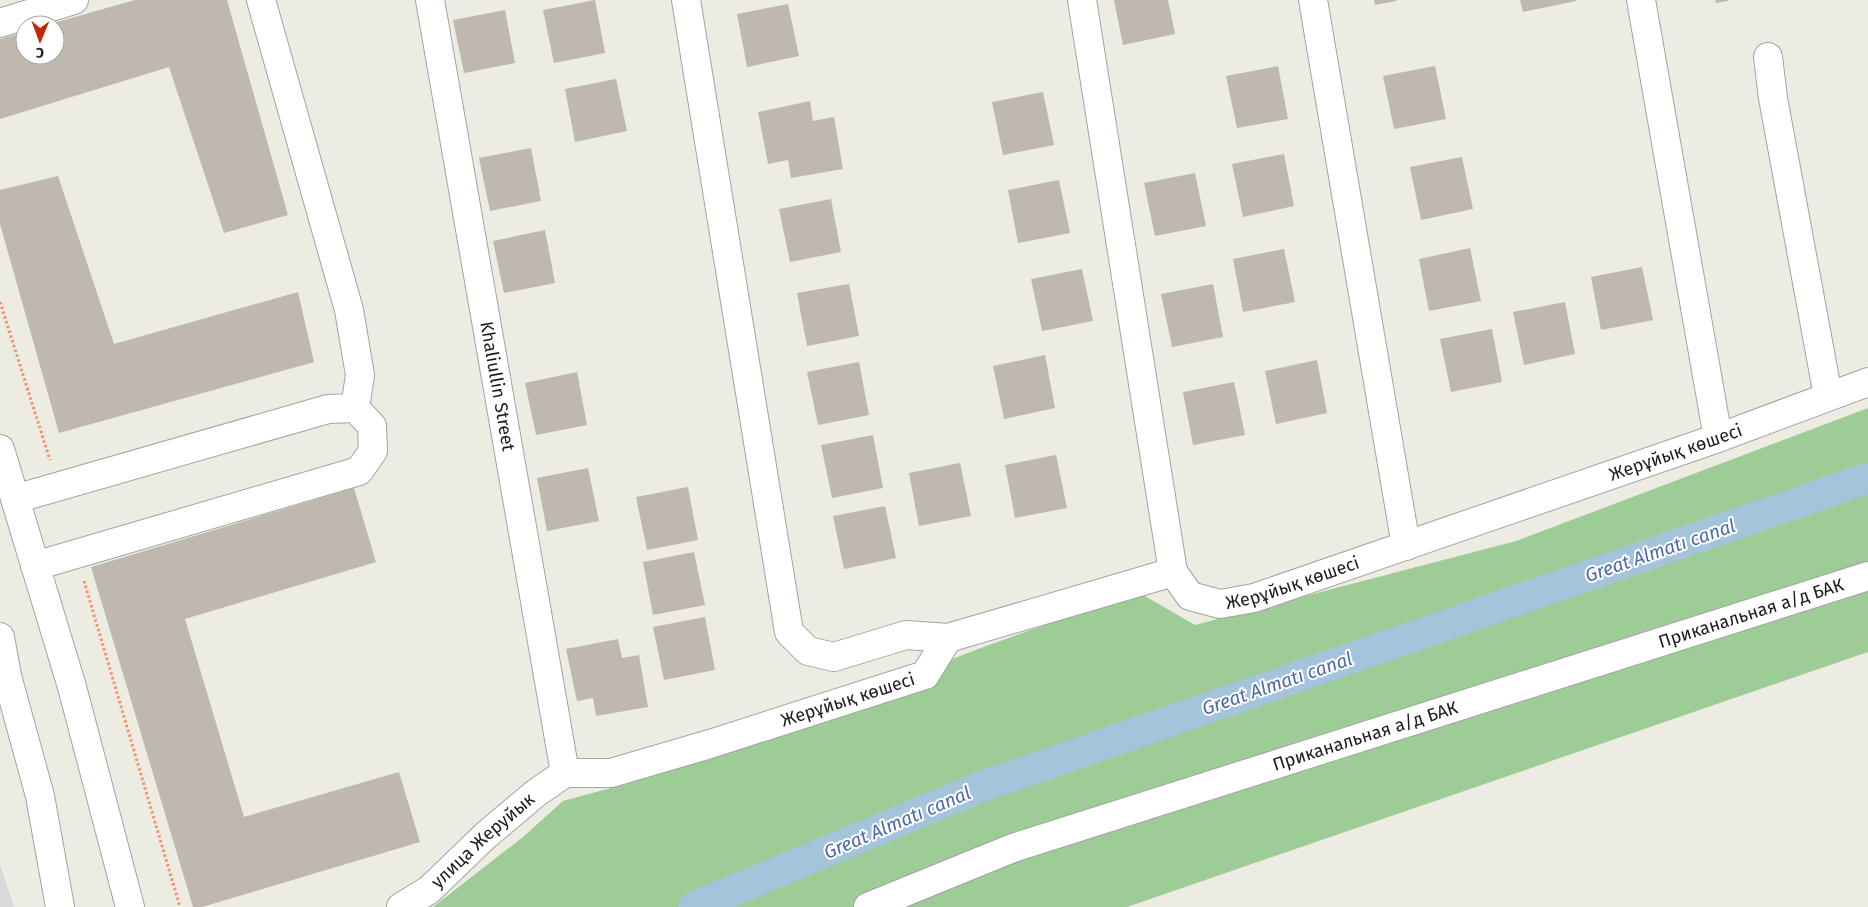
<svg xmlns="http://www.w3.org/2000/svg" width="1868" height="907" viewBox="0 0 1868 907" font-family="'Fira Sans',sans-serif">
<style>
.residential{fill:#dad9d9}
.forest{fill:#9dcc97}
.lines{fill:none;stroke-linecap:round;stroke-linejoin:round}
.canal{stroke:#a3c4db;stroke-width:31}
.building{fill:#beb8ae}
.minor-casing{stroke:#a3a3a3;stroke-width:30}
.path{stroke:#f7916a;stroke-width:3;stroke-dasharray:2.5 2.5;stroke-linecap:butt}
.minor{stroke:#fff;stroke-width:28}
.labels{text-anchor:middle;stroke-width:4;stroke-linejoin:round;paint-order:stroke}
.street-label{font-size:18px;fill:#1c1c1c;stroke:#fff}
.water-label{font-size:19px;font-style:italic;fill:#4b6aa9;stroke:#fff}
</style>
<rect width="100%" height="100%" fill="#edece2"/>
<polygon class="residential" points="0,865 14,907 0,907"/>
<polygon class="forest" points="1868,408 1868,652 1127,907 433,907 523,837 563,801 633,782 986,646 1138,592 1195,625 1516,541"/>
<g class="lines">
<polyline class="canal" points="694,907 978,788 1868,478"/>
</g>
<g class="building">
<polygon points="135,0 227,0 288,215 224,233 169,67 0,119 0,39 25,32 25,55 55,55 55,25 50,24"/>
<polygon points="595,0 605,53 554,63 543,10"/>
<polygon points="1114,0 1168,0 1175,34 1123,45"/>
<polygon points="1374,0 1396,0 1396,1 1375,5"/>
<polygon points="1520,0 1576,0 1576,1 1523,12"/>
<polygon points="1715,0 1728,0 1728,1 1716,3"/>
<polygon points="788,4 799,56 747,67 737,14"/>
<polygon points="505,10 515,63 464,73 453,20"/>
<polygon points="1278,66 1288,119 1237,128 1226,76"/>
<polygon points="1435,66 1446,119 1394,129 1383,76"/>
<polygon points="616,79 627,131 575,142 565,89"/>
<polygon points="1043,92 1054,145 1003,155 992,102"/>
<polygon points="810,101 813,121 834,117 843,169 791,178 788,160 768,164 758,112"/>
<polygon points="531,148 541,201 490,211 479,158"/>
<polygon points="1284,154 1294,206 1243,217 1232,164"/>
<polygon points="1462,157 1473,209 1421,220 1410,167"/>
<polygon points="1195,173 1206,226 1155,236 1144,183"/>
<polygon points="58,176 114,344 298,292 314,362 59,433 0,224 0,190"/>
<polygon points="1059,180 1070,233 1018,243 1008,190"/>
<polygon points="831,199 841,252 790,262 779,209"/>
<polygon points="545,230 555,283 504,293 493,241"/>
<polygon points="1470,248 1481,301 1429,311 1419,259"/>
<polygon points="1284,249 1295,302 1243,312 1233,259"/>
<polygon points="1642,267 1653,320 1601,330 1591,277"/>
<polygon points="1082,269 1093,321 1042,331 1031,279"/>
<polygon points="849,284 859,336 807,346 797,293"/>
<polygon points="1213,284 1223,337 1172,347 1161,294"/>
<polygon points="1565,302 1575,354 1524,365 1513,312"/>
<polygon points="1492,329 1502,382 1451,392 1440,339"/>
<polygon points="1045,355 1055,408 1004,419 993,366"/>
<polygon points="1317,360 1327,413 1276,424 1265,371"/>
<polygon points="859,362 869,415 818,425 807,372"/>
<polygon points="577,372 587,425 536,435 525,383"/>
<polygon points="1234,382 1245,435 1193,445 1183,392"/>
<polygon points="873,435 883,488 832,498 821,445"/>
<polygon points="1056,455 1067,508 1015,518 1005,465"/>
<polygon points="960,463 971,516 919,526 909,473"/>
<polygon points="588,468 599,521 547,531 537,478"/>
<polygon points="688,487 698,540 647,550 636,497"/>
<polygon points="354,488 376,562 185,619 244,817 399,772 420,842 202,907 193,907 91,567"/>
<polygon points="885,506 896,558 844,569 833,516"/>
<polygon points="694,552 705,605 653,615 643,562"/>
<polygon points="705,617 715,670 664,680 653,627"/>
<polygon points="618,639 622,658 639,655 648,707 596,716 593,698 577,701 566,649"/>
</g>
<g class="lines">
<defs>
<g id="minor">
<polyline points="261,0 349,310 360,375 355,408"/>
<path id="s1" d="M 430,0 L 565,773"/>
<polyline points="686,0 789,632 808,651 834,657 906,635 948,638"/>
<polyline points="1082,0 1173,572"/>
<polyline points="1313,0 1406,546"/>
<polyline points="1641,0 1718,438"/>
<polyline points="0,23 74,0"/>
<polyline points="1768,57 1773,98 1828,396"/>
<polyline points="0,449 72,687 130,907"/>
<polyline points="15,499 328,409 355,408 372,426 373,451 359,471 35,566"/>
<polyline points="0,637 7,676 40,796 60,907"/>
<path id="s2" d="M 565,773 L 611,773 L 710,744 L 925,675 L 948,638 L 1173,572 L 1190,596 L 1220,604 L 1254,598 L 1718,438 L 1868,382"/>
<path id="s3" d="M 401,907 L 429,890 L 485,836 L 536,793 L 565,773"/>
<path id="s4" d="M 868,907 L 1013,848 L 1868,576"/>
</g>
</defs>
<use href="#minor" class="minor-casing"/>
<g class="path">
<polyline points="0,302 50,460"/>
<polyline points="84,581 180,907"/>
</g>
<use href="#minor" class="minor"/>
</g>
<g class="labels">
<g class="street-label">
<text dy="6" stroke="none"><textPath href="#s1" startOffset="392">Khaliullin Street</textPath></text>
<text dy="6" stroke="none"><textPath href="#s2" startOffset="1194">Жерұйық көшесі</textPath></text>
<text dy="6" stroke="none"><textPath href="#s2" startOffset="789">Жерұйық көшесі</textPath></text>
<text dy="6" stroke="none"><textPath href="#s4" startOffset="931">Приканальная а/д БАК</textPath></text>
<text dy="6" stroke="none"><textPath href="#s2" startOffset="294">Жерұйық көшесі</textPath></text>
<text dy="6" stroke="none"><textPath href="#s4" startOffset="526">Приканальная а/д БАК</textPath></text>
<text dy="6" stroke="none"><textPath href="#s3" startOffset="106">улица Жеруйык</textPath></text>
</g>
<g class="water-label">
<text transform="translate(1660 550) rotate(-19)" y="7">Great Almatı canal</text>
<text transform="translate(1277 683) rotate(-19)" y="7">Great Almatı canal</text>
<text transform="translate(897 822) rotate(-23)" y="7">Great Almatı canal</text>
</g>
</g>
<g transform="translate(40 40) rotate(181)"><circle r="24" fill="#ffffff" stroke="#a4a4a4"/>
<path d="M0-4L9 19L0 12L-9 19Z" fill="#c42604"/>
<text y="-8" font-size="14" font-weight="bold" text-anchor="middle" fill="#1c1c1c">С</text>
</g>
</svg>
